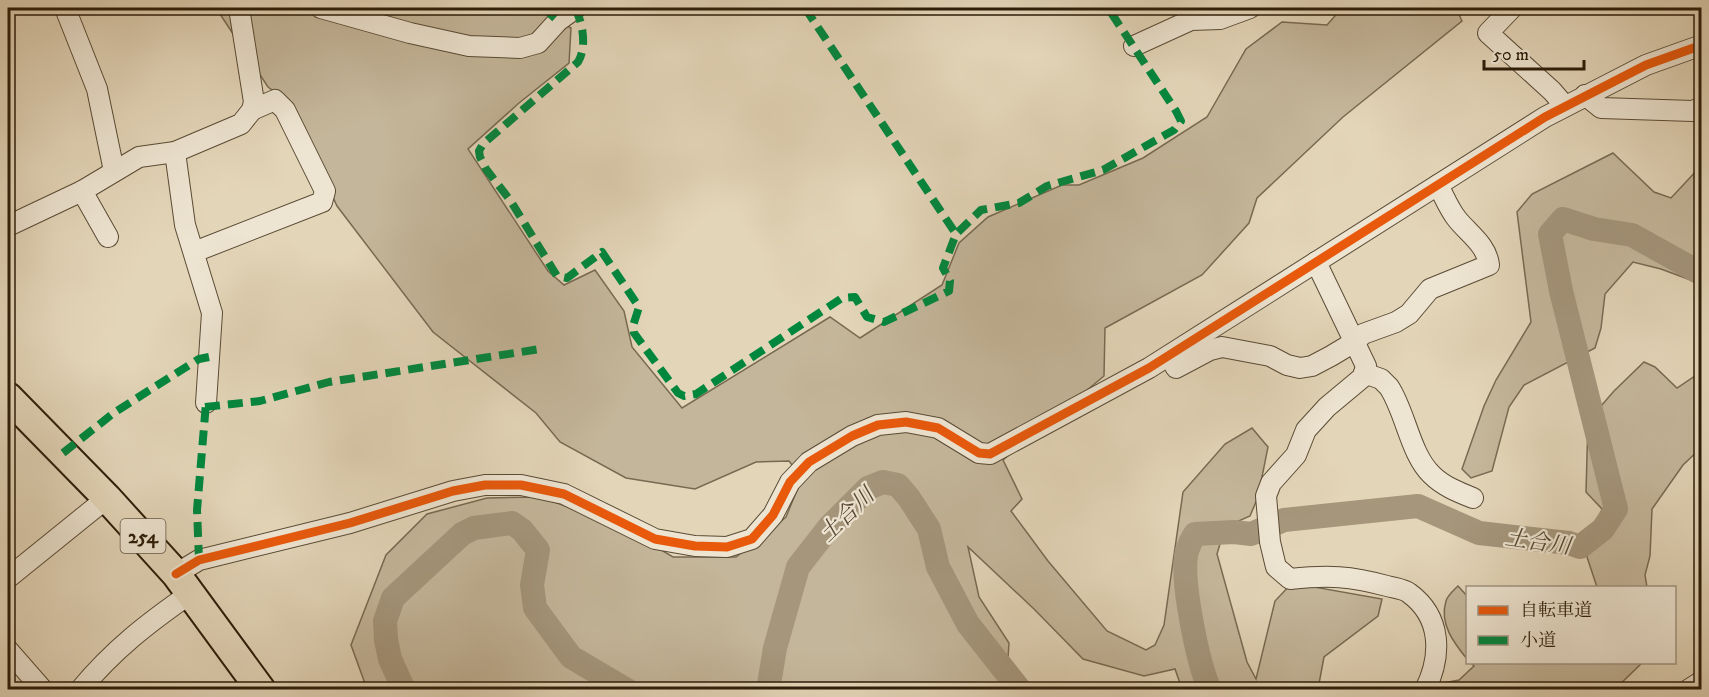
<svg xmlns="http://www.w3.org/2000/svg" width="1709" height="697" viewBox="0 0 1709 697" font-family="'IM FELL DW Pica','Noto Serif JP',serif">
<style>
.green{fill:#c4b69a;stroke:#786a52;stroke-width:1.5}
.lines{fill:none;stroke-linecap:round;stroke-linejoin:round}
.river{stroke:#a5967c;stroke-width:24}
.minor-casing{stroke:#5a4b35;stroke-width:22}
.highway-casing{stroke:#2d1d09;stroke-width:32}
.minor{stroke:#ede4d1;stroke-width:20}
.highway{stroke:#e3d5b8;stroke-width:28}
.quiet{stroke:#00873e;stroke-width:8;stroke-dasharray:15 8;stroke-linecap:butt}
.cycleway-casing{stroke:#ede4d1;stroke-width:13}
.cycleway{stroke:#e8590c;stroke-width:9}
.labels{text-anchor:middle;stroke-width:4.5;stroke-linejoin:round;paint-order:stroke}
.shield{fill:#ede4d1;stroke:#675945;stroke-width:1.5}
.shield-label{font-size:20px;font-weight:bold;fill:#2d1d09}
.water-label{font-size:22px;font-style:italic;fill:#574731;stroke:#ede4d1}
</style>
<rect width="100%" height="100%" fill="#e3d5b8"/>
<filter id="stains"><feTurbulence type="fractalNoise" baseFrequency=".00333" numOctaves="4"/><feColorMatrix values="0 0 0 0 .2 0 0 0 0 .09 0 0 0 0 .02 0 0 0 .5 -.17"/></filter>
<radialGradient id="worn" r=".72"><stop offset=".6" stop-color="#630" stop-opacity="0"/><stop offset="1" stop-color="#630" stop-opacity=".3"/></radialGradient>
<g class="green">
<polygon points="216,8 534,8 571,28 569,63 519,103 468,149 548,271 564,285 595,270 624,311 632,347 682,408 830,317 860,338 942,285 959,243 988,217 1062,185 1079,185 1143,158 1207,117 1246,49 1282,22 1327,25 1342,8 1456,8 1462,21 1343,117 1257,198 1249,223 1202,275 1105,328 1104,376 1003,460 1022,499 1011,511 1048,561 1107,631 1146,650 1155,645 1164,625 1183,492 1225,444 1252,428 1268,447 1258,497 1250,516 1225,527 1217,554 1247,662 1256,679 1275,601 1292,583 1382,599 1378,616 1324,657 1318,689 1182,689 1175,669 1144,676 1083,659 1034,609 968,547 979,597 1009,643 1008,658 1031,689 547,690 529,684 525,690 367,689 351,645 386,555 427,514 487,498 541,497 624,528 673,557 736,557 786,517 802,478 789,461 756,462 695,489 626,478 560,442 536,413 433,332 337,206 290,103 268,87"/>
<polygon points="1613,153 1654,192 1671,198 1701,166 1701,284 1661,269 1633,262 1605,294 1601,328 1595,348 1524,385 1509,407 1492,471 1471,478 1462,469 1484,406 1496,380 1531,322 1517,212 1532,194"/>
<polygon points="1644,362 1655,367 1677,388 1701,372 1701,448 1683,465 1652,509 1650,556 1645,575 1647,587 1597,587 1587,557 1602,509 1586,492 1588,421 1614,391"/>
<path d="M 1458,586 L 1467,596 L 1467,659 C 1454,643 1439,624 1446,601 C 1447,596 1454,590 1458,586 Z"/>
<polygon points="1471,663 1642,663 1615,689 1442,689 1444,683 1459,680 1474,666"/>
</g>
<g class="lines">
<g class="river">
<polyline points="404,690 390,659 386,640 385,621 393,598 462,534 474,528 512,523 522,530 538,550 532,585 535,608 571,657 627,690"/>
<polyline points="768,690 775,648 798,567 830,526 868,488 883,482 898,485 909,498 929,529 938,567 968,624 1020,690"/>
<path d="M 1210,690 C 1198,664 1180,578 1187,551 C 1189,545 1192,539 1195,534 L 1234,532 L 1251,534 L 1284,520 L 1418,506 L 1479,533 L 1569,543 L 1580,547 L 1603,529 L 1616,509 L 1561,291 L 1550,234 L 1563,219 L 1594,229 L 1632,235 L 1702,274"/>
</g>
<defs>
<g id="minor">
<polyline points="65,8 97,89 114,171"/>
<polyline points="321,8 410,33 469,46 520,48 538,43 558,21 576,8"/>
<polyline points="1512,8 1488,33 1552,91 1565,106"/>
<polyline points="1134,46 1191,20 1220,19 1250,8"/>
<polyline points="1585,95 1601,108 1693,111 1702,107"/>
<polyline points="175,152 185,225 212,313 206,403"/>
<polyline points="82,191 108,237"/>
<polyline points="8,226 82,191 139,157 175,152 241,124 252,110 254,102 239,8"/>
<polyline points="194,252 322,202 325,191 285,110 275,100 252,110"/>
<path d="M 1316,262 L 1366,366 L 1363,377 L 1327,407 L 1306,430 L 1296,455 L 1271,483 L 1266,496 L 1270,542 L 1276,567 L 1290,579 C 1329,575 1350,576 1387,586 C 1394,588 1404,589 1409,593 C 1442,617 1442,656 1425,690"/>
<path d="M 1169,356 L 1176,368 L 1210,350 L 1222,347 L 1270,356 L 1287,365 L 1300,368 L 1312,366 L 1331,356 L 1356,341 L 1363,334 L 1396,322 L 1409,314 L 1430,289 L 1489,265 C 1487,245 1468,233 1457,219 C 1449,209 1444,196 1438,185"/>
<path d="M 1364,373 L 1381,379 L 1389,387 C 1406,413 1410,454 1432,475 C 1443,486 1458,492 1473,498"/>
<polyline points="176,574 199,560 350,523 453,491 485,485 521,485 564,494 655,539 695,546 727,547 752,539 773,515 790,482 809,462 852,436 878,425 906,422 938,428 979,453 990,454 1149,368 1545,117 1646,65 1702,45"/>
<polyline points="8,578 107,498"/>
<polyline points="8,650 43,690"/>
<path d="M 80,690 C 114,649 148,623 191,593"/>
<polyline points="1688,690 1702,681"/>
</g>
<polyline id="highway" points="8,397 107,498 176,574 261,690"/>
</defs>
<use href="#minor" class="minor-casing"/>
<use href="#highway" class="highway-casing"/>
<use href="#minor" class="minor"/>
<use href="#highway" class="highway"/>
<g class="quiet">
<polyline points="544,8 558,21"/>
<path d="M 575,8 C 583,23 587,47 578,62 L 483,144 L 479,151 L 480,157 L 486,169 L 510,200 L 557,276 L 567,278 L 602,252 L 639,307 L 633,326 L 634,333 L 678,393 L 684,396 L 696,394 L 842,298 L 855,297 L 867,317 L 884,322 L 949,291 L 950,281 L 943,268 L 956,234 L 981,210 L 1019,203 L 1047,186 L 1103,170 L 1174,130 L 1181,121 L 1176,111 L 1108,8"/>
<polyline points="805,8 956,234"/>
<polyline points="205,407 260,401 329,382 540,349"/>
<polyline points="63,453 115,412 199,359 209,357"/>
<polyline points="199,560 197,510 206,403"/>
</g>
<defs>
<polyline id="cycleway" points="176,574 199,560 350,523 453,491 485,485 521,485 564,494 655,539 695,546 727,547 752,539 773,515 790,482 809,462 852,436 878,425 906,422 938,428 979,453 990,454 1149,368 1545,117 1646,65 1702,45"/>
</defs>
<use href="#cycleway" class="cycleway-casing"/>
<use href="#cycleway" class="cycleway"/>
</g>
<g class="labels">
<rect class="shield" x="120.5" y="519" width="45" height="34" rx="4.5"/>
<g class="shield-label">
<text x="143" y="543">254</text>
</g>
<g class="water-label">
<text transform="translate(846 514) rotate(-44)" y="8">土合川</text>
<text transform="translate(1538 541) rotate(8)" y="8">土合川</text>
</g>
</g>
<rect width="1709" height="697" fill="none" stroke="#e3d5b8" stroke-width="30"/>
<rect x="9" y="9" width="1691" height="679" fill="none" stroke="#2d1d09" stroke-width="3"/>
<rect x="15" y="15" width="1679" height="667" fill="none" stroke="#2d1d09" stroke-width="1.5"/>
<rect x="1466" y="586" width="210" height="78" fill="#ede4d1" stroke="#a09481" stroke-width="1.5"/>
<rect x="1478" y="606" width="30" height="9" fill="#e8590c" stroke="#a09481" stroke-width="1.5"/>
<text x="1520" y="616" font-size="18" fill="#2d1d09">自転車道</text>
<rect x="1478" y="636" width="30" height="9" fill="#00873e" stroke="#a09481" stroke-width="1.5"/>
<text x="1520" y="646" font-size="18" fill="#2d1d09">小道</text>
<path d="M1484 60v9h100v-9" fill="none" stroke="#2d1d09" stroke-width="3"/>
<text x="1493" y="60" font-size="18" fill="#2d1d09" stroke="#ede4d1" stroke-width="4.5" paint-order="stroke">50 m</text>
<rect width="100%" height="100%" filter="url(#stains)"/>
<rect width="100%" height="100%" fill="url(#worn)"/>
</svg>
